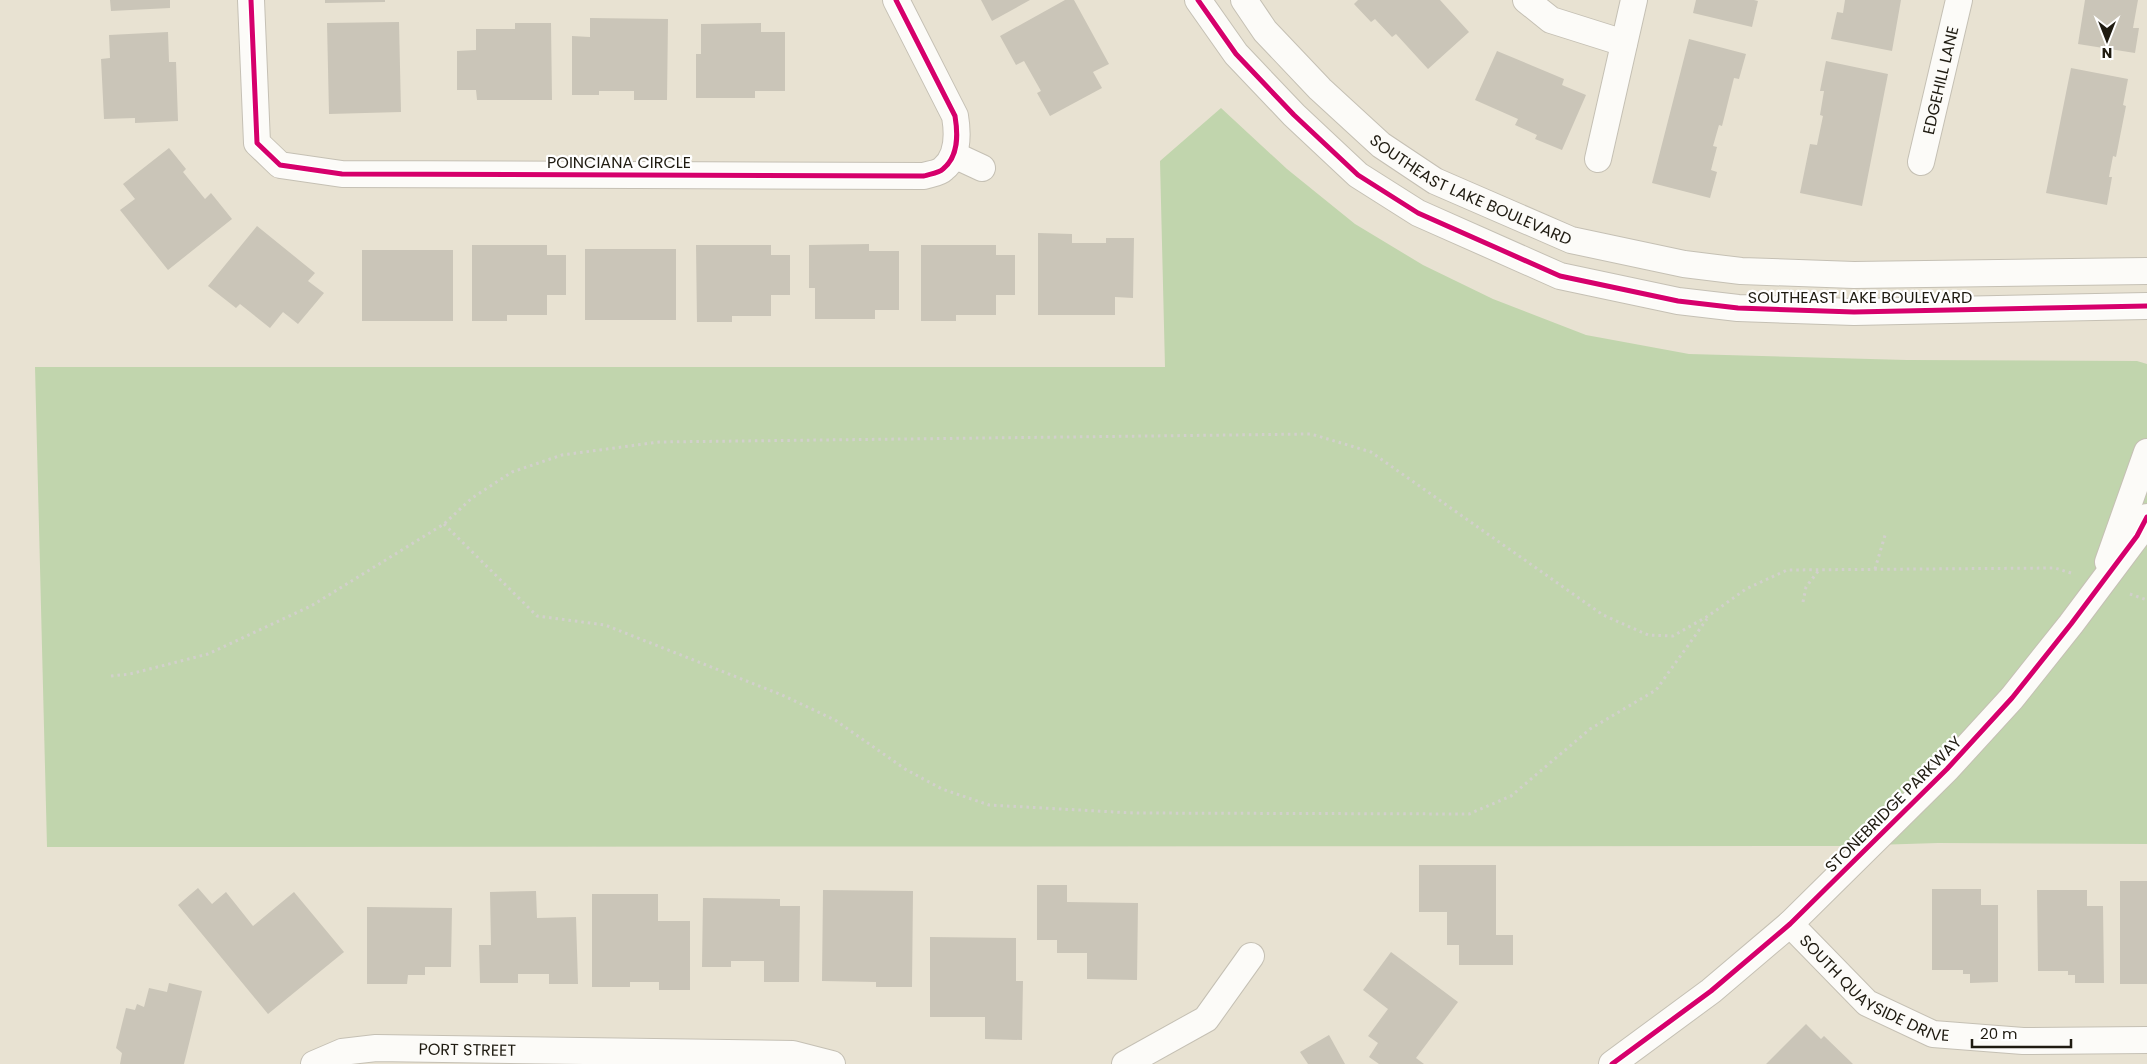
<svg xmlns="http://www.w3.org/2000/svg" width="2147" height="1064" viewBox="0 0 2147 1064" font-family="Poppins,sans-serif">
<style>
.green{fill:#c1d5ad}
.building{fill:#cac5b8}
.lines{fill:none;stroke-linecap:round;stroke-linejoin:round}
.minor-casing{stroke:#c5c0b4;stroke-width:28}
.path{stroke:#d2d0cc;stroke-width:3;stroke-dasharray:2.5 4;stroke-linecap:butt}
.minor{stroke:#fcfbf8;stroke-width:26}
.cycleway-casing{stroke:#fff;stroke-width:8}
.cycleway{stroke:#d6006c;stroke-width:5}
.labels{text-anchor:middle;stroke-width:4.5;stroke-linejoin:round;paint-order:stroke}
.street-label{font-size:16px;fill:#1f1b11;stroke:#fff}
</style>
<rect width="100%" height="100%" fill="#e8e2d2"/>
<polygon class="green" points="1221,108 1287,169 1355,224 1423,265 1493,299 1586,335 1689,354 1907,360 2137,361 2147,364 2147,844 1938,843 1842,846 47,847 35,367 1165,367 1160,161"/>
<g class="building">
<polygon points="110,0 170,0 170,8 111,11"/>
<polygon points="325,0 385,0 385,2 325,3"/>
<polygon points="981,0 1030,0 992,21"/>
<polygon points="1065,0 1074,0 1109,64 1093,72 1102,88 1050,116 1037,93 1041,91 1024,61 1016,65 1000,36"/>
<polygon points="1358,0 1440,0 1469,32 1428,69 1396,34 1392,37 1375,19 1371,22 1354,4"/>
<polygon points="1696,0 1754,0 1758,1 1752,27 1693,13"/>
<polygon points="1845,0 1901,0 1892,51 1831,39 1837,12 1843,13"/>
<polygon points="2085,0 2138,0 2133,28 2139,28 2135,53 2078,44"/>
<polygon points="590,18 668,19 667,100 634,100 634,91 599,91 599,95 572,95 572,36 590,37"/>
<polygon points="399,22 401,112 329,114 327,23"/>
<polygon points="515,23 551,23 552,100 477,100 476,90 457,90 457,51 476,50 476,29 515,29"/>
<polygon points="761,23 761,32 785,32 785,91 755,91 755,98 696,98 696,54 701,54 701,24"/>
<polygon points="168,32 169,62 176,62 178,121 135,123 135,118 104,119 101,59 110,58 109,35"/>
<polygon points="1689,39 1746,54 1739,79 1734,78 1722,126 1719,125 1713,146 1717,147 1711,170 1717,172 1710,198 1652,183"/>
<polygon points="1497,51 1564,79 1562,85 1586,95 1562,150 1535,139 1537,135 1515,125 1518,119 1475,100"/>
<polygon points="1826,61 1888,74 1862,206 1800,193 1810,144 1817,145 1823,116 1820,115 1824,91 1820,91"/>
<polygon points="2071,68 2128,79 2123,105 2126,106 2116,157 2113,156 2109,177 2112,177 2107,205 2046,193"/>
<polygon points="169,148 186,169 183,172 205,199 211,193 232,219 168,270 120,210 135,199 123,184"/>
<polygon points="257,226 315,273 308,281 324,293 298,324 283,312 270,328 240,304 236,308 208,286"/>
<polygon points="1038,233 1072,234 1072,243 1106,243 1106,238 1134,238 1133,298 1115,297 1115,315 1038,315"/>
<polygon points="869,244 869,251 899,251 899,310 875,310 875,319 815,319 815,288 809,288 809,245"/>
<polygon points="472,245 547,245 547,255 566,255 566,295 547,295 547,315 507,315 507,321 472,321"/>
<polygon points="696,245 771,245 771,255 790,255 790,295 771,295 771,316 732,316 732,322 697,322"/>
<polygon points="921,245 996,245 996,255 1015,255 1015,295 996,295 996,315 956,315 956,321 921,321"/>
<rect x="585" y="249" width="91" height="71"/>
<rect x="362" y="250" width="91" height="71"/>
<polygon points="1419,865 1496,865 1496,935 1513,935 1513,965 1459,965 1459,945 1447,945 1447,912 1419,912"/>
<rect x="2120" y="881" width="27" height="103"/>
<polygon points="1037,885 1067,885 1067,902 1138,903 1137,980 1087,979 1087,953 1057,953 1057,940 1037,940"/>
<polygon points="198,888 212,904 226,892 253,926 294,892 344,952 268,1014 178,905"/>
<polygon points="1932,889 1981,889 1981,905 1998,905 1998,982 1970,983 1970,974 1963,974 1963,970 1932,970"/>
<polygon points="823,890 913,891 912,987 876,987 876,982 822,981"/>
<polygon points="2037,890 2087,890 2087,906 2103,906 2104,983 2075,983 2075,975 2068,975 2068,971 2038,971"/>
<polygon points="536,891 537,918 576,917 578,984 549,984 549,974 518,974 518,983 480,983 479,945 491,945 490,892"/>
<polygon points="592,894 658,894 658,921 690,921 690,990 659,990 659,982 630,982 630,987 592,987"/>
<polygon points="703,898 780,899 780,906 800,906 799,982 764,982 764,961 731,961 731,967 702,967"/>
<polygon points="367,907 452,908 451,967 425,967 425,975 408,975 407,984 367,984"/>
<polygon points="930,937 1016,938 1016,981 1023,981 1022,1040 985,1039 985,1017 930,1017"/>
<polygon points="1391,952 1458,1002 1416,1058 1424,1064 1379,1064 1369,1057 1378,1043 1368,1036 1388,1009 1363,990"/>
<polygon points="169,983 202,991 184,1064 120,1064 122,1053 116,1048 126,1008 135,1010 137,1004 144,1007 149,988 167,992"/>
<polygon points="1806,1024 1821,1039 1824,1036 1853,1064 1766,1064"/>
<polygon points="1329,1035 1345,1064 1308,1064 1300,1052"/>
</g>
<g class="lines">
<defs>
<g id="minor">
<path d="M 251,0 L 257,143 L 280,165 L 342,174 L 924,176 C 930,174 939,173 943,169 C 959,156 958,134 955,116 L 896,0"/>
<polyline points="1198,0 1236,54 1294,115 1358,175 1418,213 1560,276 1678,301 1738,308 1854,312 2147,306"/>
<path id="s1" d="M 1244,0 L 1265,31 L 1320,89 L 1381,145 L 1435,181 L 1571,240 L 1684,264 L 1741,271 L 1854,275 L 2147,271"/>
<polyline points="1526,0 1551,20 1624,43"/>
<polyline points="954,155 982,168"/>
<polyline points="1598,159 1634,0"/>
<path id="s2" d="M 1921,162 L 1959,0"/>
<polyline points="2108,562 2147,452"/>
<path id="s3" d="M 1790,924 L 1867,1003 L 1933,1034 L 2023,1041 L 2147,1040"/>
<path id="s4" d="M 314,1064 L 342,1052 L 376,1048 L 793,1054 L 832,1064"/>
<polyline points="1125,1064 1206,1019 1251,956"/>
<polyline points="1612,1064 1711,991 1790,924 1947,769 2012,698 2071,624 2137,536 2147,517"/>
</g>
</defs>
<use href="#minor" class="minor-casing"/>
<g class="path">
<polyline points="444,524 537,616 605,625 782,695 835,720 905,769 942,789 989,805 1133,813 1469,814 1511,796 1590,729 1656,690 1707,619"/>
<polyline points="1875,569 1886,532"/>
<polyline points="2130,594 2147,600"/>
<polyline points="1803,602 1806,587 1819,570"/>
<polyline points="111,676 130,674 208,654 311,606 444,524 472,498 512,472 562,455 659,442 1311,434 1371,452 1603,615 1648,635 1673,636 1708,616 1746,589 1787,570 2055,568 2071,573"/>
</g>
<use href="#minor" class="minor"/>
<defs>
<g id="cycleway">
<path d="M 251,0 L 257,143 L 280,165 L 342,174 L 924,176 C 930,174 939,173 943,169 C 959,156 958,134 955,116 L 896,0"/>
<polyline points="1198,0 1236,54 1294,115 1358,175 1418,213 1560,276 1678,301 1738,308 1854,312 2147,306"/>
<polyline points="1612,1064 1711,991 1790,924 1947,769 2012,698 2071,624 2137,536 2147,517"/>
</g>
</defs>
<use href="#cycleway" class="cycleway-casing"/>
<use href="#cycleway" class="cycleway"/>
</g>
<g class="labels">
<g class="street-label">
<text dy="6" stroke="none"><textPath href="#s2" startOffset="84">EDGEHILL LANE</textPath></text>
<text x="619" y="168">POINCIANA CIRCLE</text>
<text dy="6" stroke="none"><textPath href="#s1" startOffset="301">SOUTHEAST LAKE BOULEVARD</textPath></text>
<text x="1860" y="303">SOUTHEAST LAKE BOULEVARD</text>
<text transform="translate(1893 804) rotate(-45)" y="6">STONEBRIDGE PARKWAY</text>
<text dy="6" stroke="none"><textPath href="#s3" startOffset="109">SOUTH QUAYSIDE DRIVE</textPath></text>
<text dy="6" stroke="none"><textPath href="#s4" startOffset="156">PORT STREET</textPath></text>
</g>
</g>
<g transform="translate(2107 40) rotate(180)" stroke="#ffffff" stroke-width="4" paint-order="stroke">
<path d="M0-4L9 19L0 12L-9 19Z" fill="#1f1b11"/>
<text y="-8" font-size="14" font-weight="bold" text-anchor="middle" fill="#1f1b11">N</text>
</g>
<path d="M1972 1039v8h99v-8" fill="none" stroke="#1f1b11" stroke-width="2.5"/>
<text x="1980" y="1039" font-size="15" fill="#1f1b11" stroke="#ffffff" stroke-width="4" paint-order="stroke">20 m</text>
</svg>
